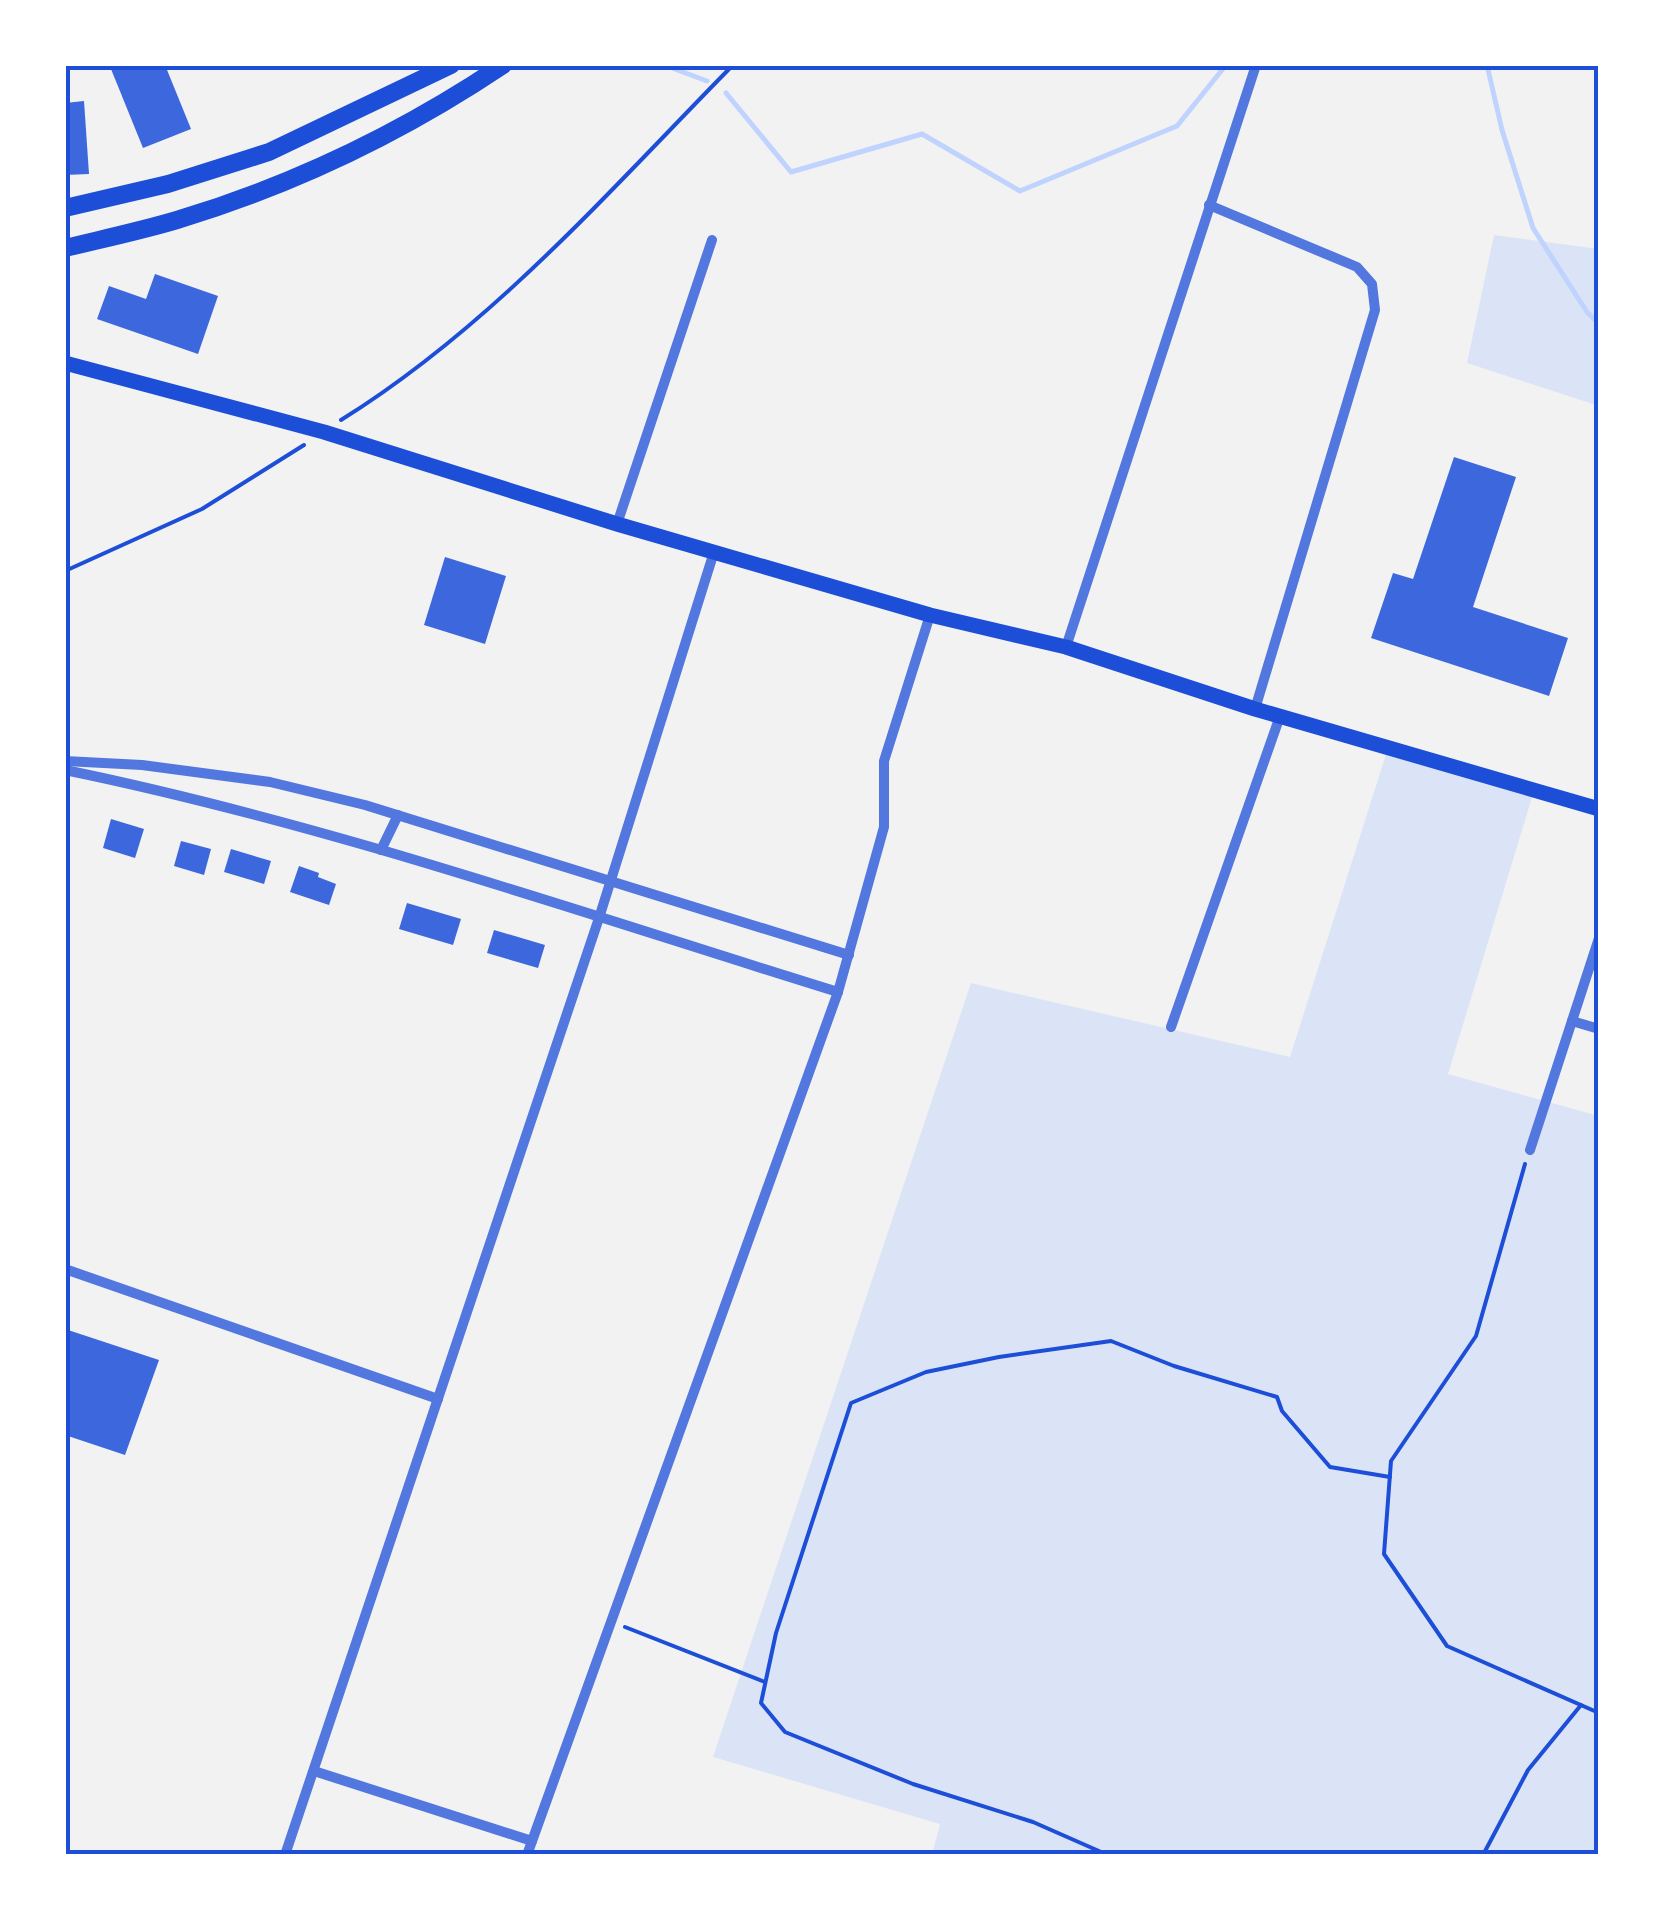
<svg xmlns="http://www.w3.org/2000/svg" width="1664" height="1920" viewBox="0 0 1664 1920" font-family="'Sofia Sans Condensed',sans-serif">
<style>
.green{fill:#dbe4f7}
.lines{fill:none;stroke-linecap:round;stroke-linejoin:round}
.stream{stroke:#bfd3fe;stroke-width:5}
.building{fill:#3d67dc}
.path{stroke:#1d4ed8;stroke-width:4}
.minor{stroke:#5277de;stroke-width:10}
.secondary{stroke:#1d4ed8;stroke-width:15}
.primary{stroke:#1d4ed8;stroke-width:18}
.neatline{fill:none;stroke:#1d4ed8;stroke-width:4}
</style>
<rect width="100%" height="100%" fill="#f2f2f2"/>
<g class="green">
<polygon points="1494,235 1599,249 1599,406 1467,363"/>
<polygon points="1387,751 1533,794 1448,1074 1599,1116 1599,1846 1596,1855 932,1855 940,1824 713,1757 971,983 1290,1057"/>
</g>
<g class="lines">
<g class="stream">
<polyline points="664,65 707,81"/>
<polyline points="1487,65 1502,130 1533,228 1587,312 1599,324"/>
<polyline points="726,93 791,172 922,134 1020,191 1177,126 1226,65"/>
</g>
</g>
<g class="building">
<polygon points="121,65 165,65 191,129 143,148 111,69"/>
<polygon points="84,101 89,174 65,175 65,103"/>
<polygon points="155,274 218,296 198,354 97,319 109,286 146,299"/>
<polygon points="1454,457 1516,477 1473,607 1568,638 1549,696 1371,638 1393,573 1413,579"/>
<polygon points="445,557 506,576 485,644 424,625"/>
<polygon points="111,819 144,829 135,858 103,848"/>
<polygon points="181,841 211,849 204,875 174,866"/>
<polygon points="231,849 271,861 264,884 224,872"/>
<polygon points="299,866 319,873 318,877 336,884 329,905 290,892"/>
<polygon points="407,903 461,919 453,945 399,929"/>
<polygon points="494,930 545,945 538,968 487,953"/>
<polygon points="68,1330 159,1360 125,1455 65,1435 65,1339"/>
</g>
<g class="lines">
<g class="path">
<path d="M 341,420 C 492,326 609,191 733,65"/>
<polyline points="65,571 202,509 304,445"/>
<polyline points="1525,1164 1476,1336 1391,1461 1384,1554 1447,1646 1599,1713"/>
<polyline points="625,1627 765,1682"/>
<polyline points="1108,1855 1033,1822 913,1784 785,1732 761,1703 776,1633 851,1403 926,1372 999,1357 1111,1341 1174,1366 1277,1397 1282,1411 1330,1467 1390,1477"/>
<polyline points="1483,1855 1528,1770 1581,1705"/>
</g>
<g class="minor">
<polyline points="1209,205 1357,267 1372,284 1375,310 1255,709"/>
<polyline points="617,524 712,240"/>
<polyline points="1066,647 1256,65"/>
<polyline points="65,761 142,765 270,782 365,805 849,955"/>
<path d="M 65,770 C 328,824 582,913 838,992"/>
<polyline points="381,850 398,815"/>
<polyline points="1572,1021 1599,1029"/>
<polyline points="1171,1027 1280,716"/>
<polyline points="1530,1150 1599,938"/>
<polyline points="65,1269 438,1399"/>
<polyline points="314,1771 532,1841"/>
<polyline points="285,1855 599,918 714,552"/>
<polyline points="527,1855 838,992 884,827 884,761 930,615"/>
</g>
<polyline class="secondary" points="65,363 324,432 617,524 930,615 1066,647 1255,709 1599,809"/>
<g class="primary">
<polyline points="65,208 168,184 269,152 451,65"/>
<path d="M 65,248 C 102,239 140,231 177,220 C 293,185 403,132 503,65"/>
</g>
</g>
<rect width="1664" height="1920" fill="none" stroke="#ffffff" stroke-width="135"/>
<rect x="68" y="68" width="1528" height="1784" class="neatline"/>
</svg>
